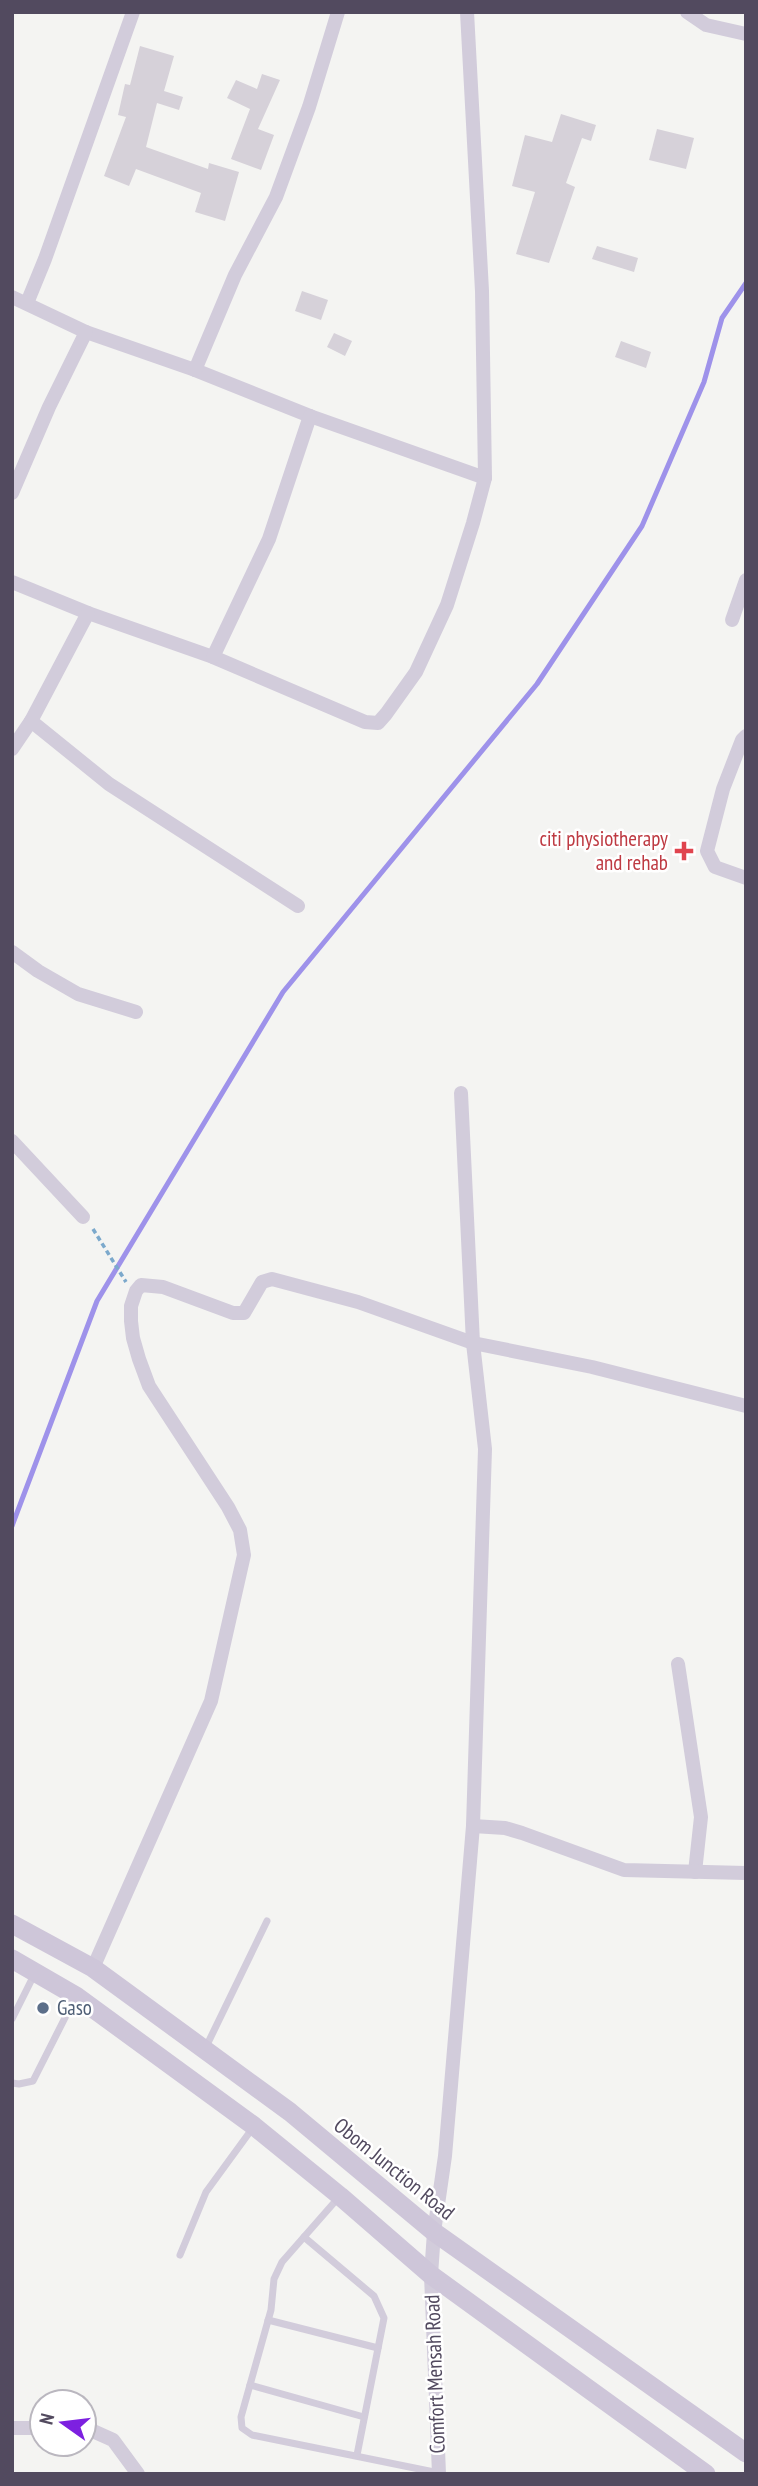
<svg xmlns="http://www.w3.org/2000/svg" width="758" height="2486" viewBox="0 0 758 2486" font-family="'PT Sans Narrow',sans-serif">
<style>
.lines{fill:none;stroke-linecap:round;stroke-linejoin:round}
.stream{stroke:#9e92ea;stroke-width:5}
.building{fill:#d6d1d9}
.path{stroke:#7ca9cc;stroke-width:3.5;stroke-dasharray:5 3.5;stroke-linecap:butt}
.service{stroke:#d2ccdb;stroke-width:7}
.minor{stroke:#d2ccdb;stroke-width:14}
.secondary{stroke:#cec6d9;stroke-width:19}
.health-dot{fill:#e0444e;stroke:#fff;stroke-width:2.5}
.service-dot{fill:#5c6f8a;stroke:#fff;stroke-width:2.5}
.labels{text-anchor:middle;stroke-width:5;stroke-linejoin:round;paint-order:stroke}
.health-label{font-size:21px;fill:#be3a42;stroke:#fff;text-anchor:end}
.service-label{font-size:21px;fill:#4e5e75;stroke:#fff;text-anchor:start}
.street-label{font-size:21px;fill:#524a5f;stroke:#fff}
</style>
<rect width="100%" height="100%" fill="#f4f4f2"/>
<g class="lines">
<polyline class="stream" points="12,1526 97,1301 283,992 537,684 642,526 704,382 722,318 746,283"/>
</g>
<g class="building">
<polygon points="140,46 174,56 164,91 183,97 179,110 157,103 146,147 208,169 209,163 239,172 225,221 195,212 201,193 136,169 129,186 104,176 126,117 118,115 125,84 130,85"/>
<polygon points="262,74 280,80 258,129 274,135 261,170 231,159 250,109 227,98 236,80 257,89"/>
<polygon points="561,114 596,125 591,141 582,138 566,183 575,187 549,263 516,254 535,192 512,186 525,135 552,142"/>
<polygon points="657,129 694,138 686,169 649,160"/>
<polygon points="597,246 638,258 634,272 592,259"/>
<polygon points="302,291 328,300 321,320 295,311"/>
<polygon points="334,333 352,341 345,356 327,347"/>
<polygon points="621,341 651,352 646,368 615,357"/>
</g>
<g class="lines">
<polyline class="path" points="93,1229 126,1282"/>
<g class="service">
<polyline points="12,2019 35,1973"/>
<polyline points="205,2049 267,1921"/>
<polyline points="12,2083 19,2084 33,2081 76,1996"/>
<polyline points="339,2197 282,2262 274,2279 271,2310 241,2417 242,2428 252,2435 439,2473"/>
<polyline points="304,2237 374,2296 384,2318 357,2455"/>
<polyline points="180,2255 206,2192 252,2129"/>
<polyline points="268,2320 378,2348"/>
<polyline points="250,2385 364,2417"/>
</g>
<g class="minor">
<polyline points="687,12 706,25 746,34"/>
<polyline points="12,297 86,332 195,370 310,416 485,478"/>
<polyline points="27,303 45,259 133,12"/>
<polyline points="195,370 235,275 276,197 309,107 338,12"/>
<polyline points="12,493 49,407 86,332"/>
<polyline points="12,582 88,613 213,657 365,722 378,723 386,714 416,672 447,605 473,523 485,478 482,291 467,12"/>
<polyline points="732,620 746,580"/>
<polyline points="213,657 269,539 310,416"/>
<polyline points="31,721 109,784 298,906"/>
<polyline points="746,736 742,740 723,789 707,851 715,867 746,878"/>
<polyline points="12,749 31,721 88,613"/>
<polyline points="12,952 38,971 78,994 136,1012"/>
<polyline points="12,1141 83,1217"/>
<polyline points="678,1664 701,1817 695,1872"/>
<polyline points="473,1826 505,1828 522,1833 624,1870 746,1873"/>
<polyline points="93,1968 211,1701 244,1555 240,1530 228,1507 149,1386 139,1359 133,1338 131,1321 131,1306 136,1291 141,1285 163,1287 233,1313 244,1313 262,1282 272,1279 358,1302 473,1343 592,1367 746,1406"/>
<polyline points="84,2427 113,2440 138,2474"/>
<polyline points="12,2428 42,2428"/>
<polyline points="439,2474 431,2275 434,2232 445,2156 473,1826 485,1449 473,1343 461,1093"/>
</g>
<g class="secondary">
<polyline points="12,1924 93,1968 290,2112 434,2232 746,2453"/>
<polyline points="12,1959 76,1996 254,2126 340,2196 431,2275 706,2474"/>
</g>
</g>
<path class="health-dot" d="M680.5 840.5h7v7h7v7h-7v7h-7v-7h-7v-7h7z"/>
<circle class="service-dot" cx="43" cy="2008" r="7"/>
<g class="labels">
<g class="health-label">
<text x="668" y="846">citi physiotherapy<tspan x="668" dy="24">and rehab</tspan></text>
</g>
<g class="service-label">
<text x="57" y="2015">Gaso</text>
</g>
<g class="street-label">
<text transform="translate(394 2169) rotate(39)" y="7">Obom Junction Road</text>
<text transform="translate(435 2374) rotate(-92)" y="7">Comfort Mensah Road</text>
</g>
</g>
<rect width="758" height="2486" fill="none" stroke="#524a5f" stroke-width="28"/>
<g transform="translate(63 2423) rotate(284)"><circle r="33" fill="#ffffff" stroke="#bab7bf" stroke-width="2"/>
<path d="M0-5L12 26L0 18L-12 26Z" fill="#7d20e0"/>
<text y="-10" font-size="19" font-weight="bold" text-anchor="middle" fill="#524a5f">N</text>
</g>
</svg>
